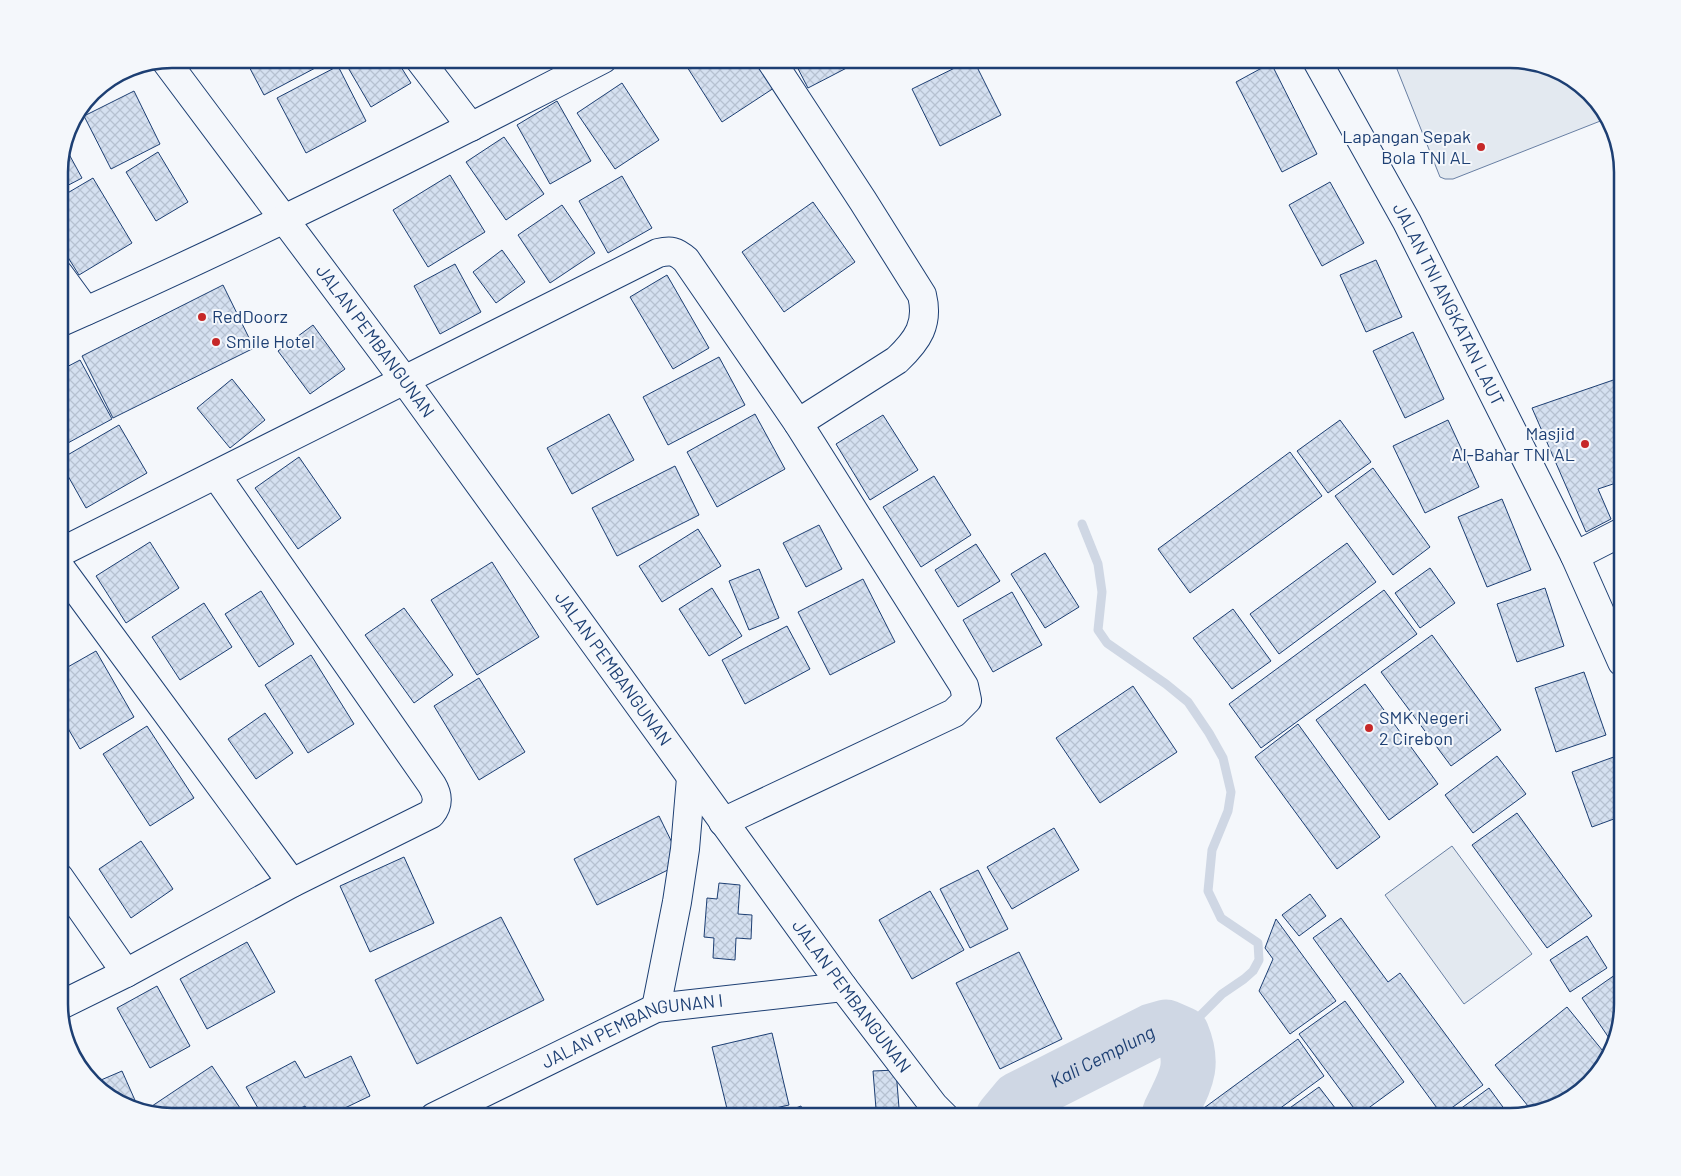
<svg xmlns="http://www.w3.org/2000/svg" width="1681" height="1176" viewBox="0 0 1681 1176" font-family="Barlow,sans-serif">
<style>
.green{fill:#e3e9f0;stroke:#687fa3}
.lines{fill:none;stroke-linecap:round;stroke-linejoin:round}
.stream{stroke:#cfd7e4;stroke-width:9}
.river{stroke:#cfd7e4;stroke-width:55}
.building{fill:url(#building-cross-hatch);stroke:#1d3f73}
.street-casing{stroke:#1d3f73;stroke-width:30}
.street{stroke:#f4f7fb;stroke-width:28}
.poi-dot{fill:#c62828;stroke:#f4f7fb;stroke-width:2}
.labels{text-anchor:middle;stroke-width:4;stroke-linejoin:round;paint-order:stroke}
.poi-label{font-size:18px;fill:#1d3f73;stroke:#f4f7fb;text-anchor:start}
.street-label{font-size:18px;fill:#1d3f73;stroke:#f4f7fb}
.water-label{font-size:19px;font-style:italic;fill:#1d3f73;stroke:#f4f7fb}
.rim{fill:none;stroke:#1d3f73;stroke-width:2.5}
</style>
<defs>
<pattern id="building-cross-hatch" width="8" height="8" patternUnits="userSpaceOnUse" patternTransform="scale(1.25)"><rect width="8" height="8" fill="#d5e0f0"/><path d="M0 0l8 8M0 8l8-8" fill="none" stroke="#b6c1d1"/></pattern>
</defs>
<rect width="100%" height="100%" fill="#f4f7fb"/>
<g class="green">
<polygon points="1393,59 1509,59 1572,78 1608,118 1453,179 1445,179 1440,177"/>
<polygon points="1452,846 1532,954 1464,1004 1385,895"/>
</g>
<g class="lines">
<polyline class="stream" points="1082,524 1098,564 1102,592 1098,630 1107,643 1166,684 1188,702 1209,733 1223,758 1231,792 1228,811 1212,850 1208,891 1221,918 1258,943 1259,960 1253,971 1244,979 1222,994 1182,1034"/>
<path class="river" id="s1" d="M 1003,1117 L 1018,1099 L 1152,1031 L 1166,1027 L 1182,1034 C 1196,1068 1184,1082 1170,1112 L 1171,1117"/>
</g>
<g class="building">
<polygon points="245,59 315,59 319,66 264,95"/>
<polygon points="343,59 396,59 411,83 371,107"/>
<polygon points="682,59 760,59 777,86 722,122"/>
<polygon points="793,59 861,59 862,60 808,88"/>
<polygon points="973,59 1001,115 940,146 912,89"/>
<polygon points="1271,63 1317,154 1282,172 1236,82"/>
<polygon points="338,66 366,121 306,153 277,98"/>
<polygon points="622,83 659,140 615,169 577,113"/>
<polygon points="134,91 160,144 111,169 84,116"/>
<polygon points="557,101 591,161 550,184 517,125"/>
<polygon points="504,137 544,194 506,220 466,162"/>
<polygon points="64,145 82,178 59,190 59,165"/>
<polygon points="158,152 188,202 156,221 126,172"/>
<polygon points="450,175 485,232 428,267 393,210"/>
<polygon points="622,176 652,228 608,253 579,201"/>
<polygon points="93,178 132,243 79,275 59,243 59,198"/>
<polygon points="1330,182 1364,243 1322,266 1289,205"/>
<polygon points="813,202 855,262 784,312 742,252"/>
<polygon points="562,205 595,253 550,283 518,235"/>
<polygon points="502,250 525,282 496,303 473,272"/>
<polygon points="1376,260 1402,317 1366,332 1340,275"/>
<polygon points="455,264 481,312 440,334 414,286"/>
<polygon points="667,275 709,348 673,369 630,297"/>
<polygon points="223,285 254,348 113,418 82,356"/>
<polygon points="313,325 345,369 310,394 278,351"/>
<polygon points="1413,332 1444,399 1405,418 1373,351"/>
<polygon points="719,357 745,405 668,445 643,397"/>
<polygon points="80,360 112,419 66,444 59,432 59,371"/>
<polygon points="1622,377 1622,481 1598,489 1611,519 1586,532 1532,408"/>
<polygon points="232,379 265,420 230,448 197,408"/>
<polygon points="609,414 634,460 572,494 547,448"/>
<polygon points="755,414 785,469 717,507 687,452"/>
<polygon points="883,415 918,470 870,500 836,444"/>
<polygon points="1340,420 1371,462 1328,493 1297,451"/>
<polygon points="1448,420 1479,487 1425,513 1393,446"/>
<polygon points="119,425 147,473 86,508 59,460"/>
<polygon points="1290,452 1322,496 1190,593 1158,549"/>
<polygon points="299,457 341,518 298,549 255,488"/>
<polygon points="675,466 699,515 617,556 592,508"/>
<polygon points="1373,468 1430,547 1393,575 1335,496"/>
<polygon points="934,476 971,535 921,567 883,507"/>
<polygon points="1502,499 1531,570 1487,587 1458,517"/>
<polygon points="819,525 842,569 806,587 783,543"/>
<polygon points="698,529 721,566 662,602 639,566"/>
<polygon points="150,542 179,588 126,623 96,576"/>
<polygon points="1347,543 1376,582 1279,654 1250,614"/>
<polygon points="976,544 1000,581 958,607 935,570"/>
<polygon points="1045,553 1079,607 1045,628 1011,574"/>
<polygon points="492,562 539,637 477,675 431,600"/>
<polygon points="1430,568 1455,603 1420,628 1395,593"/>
<polygon points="759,569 779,618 749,630 729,581"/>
<polygon points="863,579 895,642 830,675 798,612"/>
<polygon points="712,588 742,636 709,656 679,609"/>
<polygon points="1545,588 1564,646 1517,662 1497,604"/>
<polygon points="1384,590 1417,634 1261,748 1229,704"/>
<polygon points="261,591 294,644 259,667 225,614"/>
<polygon points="1012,592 1042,645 993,672 963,620"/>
<polygon points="204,603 232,647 180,680 152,637"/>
<polygon points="404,608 453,675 414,703 365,635"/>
<polygon points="1233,609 1271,661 1232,689 1193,638"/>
<polygon points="787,626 810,669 745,704 722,660"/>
<polygon points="1432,635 1501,730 1451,766 1381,672"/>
<polygon points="96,651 134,717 80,749 59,713 59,672"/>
<polygon points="311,655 354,724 308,753 265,685"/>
<polygon points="1584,672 1606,735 1556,752 1535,688"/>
<polygon points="479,678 525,752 479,780 434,706"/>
<polygon points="1365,684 1438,784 1389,820 1316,720"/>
<polygon points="1133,686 1177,752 1100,803 1056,738"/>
<polygon points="265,713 293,753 256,779 228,739"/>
<polygon points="1298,724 1380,837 1337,869 1255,757"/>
<polygon points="147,726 194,798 150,826 103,754"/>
<polygon points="1622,754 1622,816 1592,827 1572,772"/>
<polygon points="59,755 66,765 59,770"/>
<polygon points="1497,756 1526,794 1473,833 1445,795"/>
<polygon points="1517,813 1592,916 1547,948 1472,845"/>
<polygon points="659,816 682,863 597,905 574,859"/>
<polygon points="1054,828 1079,870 1012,909 987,867"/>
<polygon points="141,841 173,889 131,918 99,869"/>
<polygon points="1622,852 1622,864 1617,855"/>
<polygon points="404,857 434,923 370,952 340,886"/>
<polygon points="978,870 1008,929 970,948 940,889"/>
<polygon points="719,883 740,885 738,914 752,915 751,939 736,938 735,960 713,958 714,938 704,937 707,898 717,899"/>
<polygon points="930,891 964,950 912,979 879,920"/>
<polygon points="1310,894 1326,916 1299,936 1282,915"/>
<polygon points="501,917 544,1000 417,1064 375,980"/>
<polygon points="1341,918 1388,982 1400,973 1483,1085 1442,1115 1313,938"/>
<polygon points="1276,919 1336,1001 1290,1034 1259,991 1273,959 1265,948"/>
<polygon points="1587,936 1607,968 1570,992 1550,960"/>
<polygon points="247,942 275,992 207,1029 180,979"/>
<polygon points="1019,952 1062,1039 1000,1069 956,983"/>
<polygon points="1622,970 1622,1005 1611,1041 1582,998"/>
<polygon points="157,986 190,1046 150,1068 117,1008"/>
<polygon points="1345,1001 1404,1082 1359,1115 1299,1034"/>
<polygon points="1567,1007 1607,1056 1605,1062 1549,1107 1532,1111 1495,1065"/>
<polygon points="772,1033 789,1105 735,1117 729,1117 712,1047"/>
<polygon points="1298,1039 1324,1076 1271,1115 1273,1117 1211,1117 1204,1108"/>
<polygon points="351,1056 370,1096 326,1117 310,1117 305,1106 284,1117 263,1117 246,1087 295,1061 305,1078"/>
<polygon points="212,1066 246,1117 172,1117 156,1113 152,1106"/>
<polygon points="896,1070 899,1108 876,1109 873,1071"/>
<polygon points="122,1071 138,1107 109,1098 94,1083"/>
<polygon points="1319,1087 1342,1117 1293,1117 1287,1110"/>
<polygon points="1489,1088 1508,1114 1503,1117 1454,1117 1452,1115"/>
<polygon points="801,1106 805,1117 776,1117 775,1116"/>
<polygon points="1431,1109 1438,1117 1420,1117"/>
<polygon points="1063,1110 1074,1117 1059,1117"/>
<rect x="878" y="1116" width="32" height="1"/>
</g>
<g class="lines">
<defs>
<g id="street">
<polyline points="419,59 471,127"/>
<path d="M 770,59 L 863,201 L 922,295 C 929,324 918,340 897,360 L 798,423"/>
<path id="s2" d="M 1316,59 L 1407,222 L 1575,556 L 1622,662"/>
<path id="s3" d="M 165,60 L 405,381 L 843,987 L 934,1106 L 945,1117"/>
<polyline points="59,274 86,311"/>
<path d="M 59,323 C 243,242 424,152 603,59"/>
<path d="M 59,553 L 658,253 C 671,250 676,251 686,260 L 798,423 L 964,686 L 967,700 L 954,713 L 723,822"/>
<polyline points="1575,556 1622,532"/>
<polyline points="59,566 292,883"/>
<polyline points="59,877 126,973"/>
<path d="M 59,1006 L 126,973 L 292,883 L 431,814 C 439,804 438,795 432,785 L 216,475"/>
<polyline points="656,1008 677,902 685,849 691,778"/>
<path id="s4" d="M 434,1117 L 656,1008 L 843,987"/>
</g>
</defs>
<use href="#street" class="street-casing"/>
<use href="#street" class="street"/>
</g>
<g class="poi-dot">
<circle cx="1481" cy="147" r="5"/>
<circle cx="202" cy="317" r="5"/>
<circle cx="216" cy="342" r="5"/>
<circle cx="1585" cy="444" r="5"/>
<circle cx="1369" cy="728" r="5"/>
</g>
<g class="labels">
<g class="poi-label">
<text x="1471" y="143" text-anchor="end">Lapangan Sepak<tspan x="1471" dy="21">Bola TNI AL</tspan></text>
<text x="212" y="323">RedDoorz</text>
<text x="226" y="348">Smile Hotel</text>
<text x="1575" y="440" text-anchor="end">Masjid<tspan x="1575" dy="21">Al-Bahar TNI AL</tspan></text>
<text x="1379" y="724">SMK Negeri<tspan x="1379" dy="21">2 Cirebon</tspan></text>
</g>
<g class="street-label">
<text dy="6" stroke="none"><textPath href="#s2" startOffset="279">JALAN TNI ANGKATAN LAUT</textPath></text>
<text dy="6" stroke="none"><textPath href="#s3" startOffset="351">JALAN PEMBANGUNAN</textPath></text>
<text dy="6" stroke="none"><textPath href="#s3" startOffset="756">JALAN PEMBANGUNAN</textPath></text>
<text dy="6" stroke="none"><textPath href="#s3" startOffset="1161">JALAN PEMBANGUNAN</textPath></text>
<text dy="6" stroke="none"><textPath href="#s4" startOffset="218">JALAN PEMBANGUNAN I</textPath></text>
</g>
<g class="water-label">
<text dy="7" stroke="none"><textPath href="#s1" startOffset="118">Kali Cemplung</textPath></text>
</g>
</g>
<path d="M0 0H1681V1176H0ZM172 68H1510A104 104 0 0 1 1614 172V1004A104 104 0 0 1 1510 1108H172A104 104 0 0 1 68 1004V172A104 104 0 0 1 172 68Z" fill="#f4f7fb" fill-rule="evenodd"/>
<path class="rim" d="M172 68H1510A104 104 0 0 1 1614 172V1004A104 104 0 0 1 1510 1108H172A104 104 0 0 1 68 1004V172A104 104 0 0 1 172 68Z"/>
</svg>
